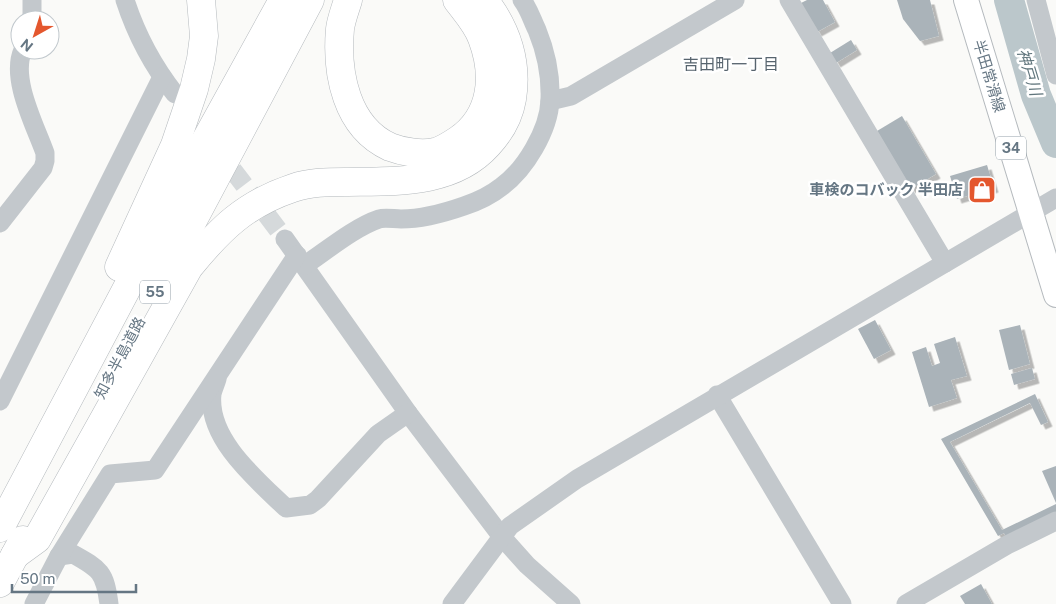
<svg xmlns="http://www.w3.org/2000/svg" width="1056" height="604" viewBox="0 0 1056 604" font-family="'Public Sans','Noto Sans JP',sans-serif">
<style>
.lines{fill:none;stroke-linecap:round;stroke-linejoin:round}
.river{stroke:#bbc7cb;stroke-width:30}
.building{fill:#aab3b9;filter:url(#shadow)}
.minor-tunnel{stroke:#d5d9db;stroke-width:19;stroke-dasharray:19 9;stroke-linecap:butt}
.major-casing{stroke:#b5babe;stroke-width:26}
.highway-casing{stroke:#b4b9bd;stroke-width:29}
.minor{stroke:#c3c8cc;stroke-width:19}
.major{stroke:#fff;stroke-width:24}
.highway{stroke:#fff;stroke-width:28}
.labels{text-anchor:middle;stroke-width:5;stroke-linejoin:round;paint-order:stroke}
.shield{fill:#fff;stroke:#939fa8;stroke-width:1}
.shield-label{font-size:14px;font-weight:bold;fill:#657683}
.street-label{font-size:15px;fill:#657683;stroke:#fff}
.poi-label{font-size:15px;font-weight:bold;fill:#657683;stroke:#fff;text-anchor:end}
.neighbourhood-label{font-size:16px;fill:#57646e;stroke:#fff}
.water-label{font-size:16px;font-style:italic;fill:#60757c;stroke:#fff}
</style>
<defs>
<filter id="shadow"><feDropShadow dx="4.5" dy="4.5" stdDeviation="0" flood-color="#0004"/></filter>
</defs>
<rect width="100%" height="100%" fill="#fafaf8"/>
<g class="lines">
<polyline class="river" points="1009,0 1036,95 1056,143"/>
</g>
<g class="building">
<polygon points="807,0 823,0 835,22 817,32 801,3"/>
<polygon points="897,0 930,0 939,36 920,41 903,19"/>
<polygon points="851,40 857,50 836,63 830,53"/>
<polygon points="902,116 936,174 911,189 877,131"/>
<polygon points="987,165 994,188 957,199 950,176"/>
<polygon points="875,320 891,350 874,359 858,329"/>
<polygon points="1020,325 1030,364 1009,370 999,330"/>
<polygon points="955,337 967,376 951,380 957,398 929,407 912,352 926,347 932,366 940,363 934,344"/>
<polygon points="1032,368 1035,379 1014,385 1011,374"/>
<polygon points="1035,394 1048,422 1041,425 1030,403 950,442 1002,530 1056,504 1056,512 1006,537 1004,533 998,536 941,439"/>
<polygon points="1056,466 1056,503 1042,471"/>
<polygon points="981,584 992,604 965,604 960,596"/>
</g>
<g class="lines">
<polyline class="minor-tunnel" points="182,103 285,239"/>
<defs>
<polyline id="major" points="966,0 1056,295"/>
<g id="highway">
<path d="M 348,0 C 345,10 341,20 340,29 C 336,73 346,127 390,147 C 403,152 421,155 435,152 C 443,150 452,144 458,140 C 493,116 496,75 482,38 C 477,24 466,12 457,0"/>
<polyline points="119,267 175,145 194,89 201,59 204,36 201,0"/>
<polyline points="157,288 310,0"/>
<polyline points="0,528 198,154 283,0"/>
<path d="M 15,555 L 37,539 L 189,267 C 220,229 245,204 293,188 C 310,182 328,182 345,182 C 394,181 452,185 488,145 C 500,132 509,117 512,99 C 518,63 507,29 484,0"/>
<polyline points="0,583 23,540"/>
</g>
</defs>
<use href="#major" class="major-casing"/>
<use href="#highway" class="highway-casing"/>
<g class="minor">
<polyline points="32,0 32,20"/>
<path d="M 125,0 C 136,34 153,66 175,94"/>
<polyline points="789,0 945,263"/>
<polyline points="1036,0 1056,75"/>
<polyline points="550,101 571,96 735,0"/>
<path d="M 0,223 L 43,168 L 45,161 L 45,153 C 35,125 10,78 23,50"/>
<polyline points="285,239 408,413 502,537 527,565 571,604"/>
<path d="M 305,265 C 326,251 355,227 379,219 C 385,217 394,219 401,219 C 422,219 444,213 464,206 C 476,202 491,195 501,187 C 525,170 549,130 550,100 C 551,76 546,52 537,30 C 532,20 529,9 522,0"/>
<path d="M 217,379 C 216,383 213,389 212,394 C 207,439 257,480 286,508 L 310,505 L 318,499 L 378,434 L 408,413"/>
<polyline points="717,395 842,604"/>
<polyline points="0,401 162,77"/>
<path d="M 59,556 L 73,554 C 100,569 105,572 109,604"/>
<polyline points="34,604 59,556 110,474 155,470 297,255"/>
<polyline points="452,604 510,526 577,479 1056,198"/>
<polyline points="906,604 1007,545 1056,521"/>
</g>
<use href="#major" class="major"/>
<use href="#highway" class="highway"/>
</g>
<defs>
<symbol id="shop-square" viewBox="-11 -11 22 22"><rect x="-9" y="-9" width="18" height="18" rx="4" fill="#e4572e" stroke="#fff"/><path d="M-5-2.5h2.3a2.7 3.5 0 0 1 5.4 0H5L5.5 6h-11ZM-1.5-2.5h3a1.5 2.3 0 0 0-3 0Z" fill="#fff"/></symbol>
</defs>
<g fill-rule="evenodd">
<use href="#shop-square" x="966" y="174" width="32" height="32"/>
</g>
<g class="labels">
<g class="shield">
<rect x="996" y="136.5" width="30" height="23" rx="4"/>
<rect x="140" y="280.5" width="30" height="23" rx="4"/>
</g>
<g class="shield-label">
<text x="1011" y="153">34</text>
<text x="155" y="297">55</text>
</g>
<g class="street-label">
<text transform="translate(989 76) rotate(73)" y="5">半田常滑線</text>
<text transform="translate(120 358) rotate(-62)" y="5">知多半島道路</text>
</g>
<g class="poi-label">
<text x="963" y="195">車検のコバック 半田店</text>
</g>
<g class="neighbourhood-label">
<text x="731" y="70">吉田町一丁目</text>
</g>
<g class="water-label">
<text transform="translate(1030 72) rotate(73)" y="6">神戸川</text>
</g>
</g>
<g transform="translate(35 35) rotate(219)"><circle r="24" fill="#ffffff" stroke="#c1c8cd"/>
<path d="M0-4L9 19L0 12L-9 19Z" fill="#e4572e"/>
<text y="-8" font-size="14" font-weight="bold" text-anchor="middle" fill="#657683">N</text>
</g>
<path d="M12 584v8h124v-8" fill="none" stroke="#657683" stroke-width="2.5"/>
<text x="20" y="584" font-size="15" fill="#657683" stroke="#ffffff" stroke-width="4" paint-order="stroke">50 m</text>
</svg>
